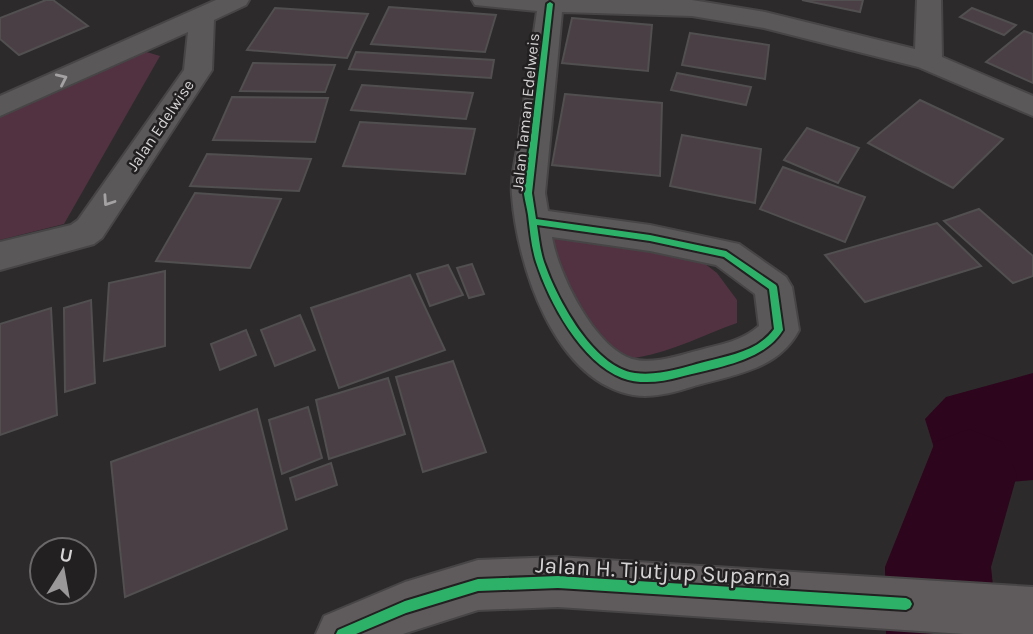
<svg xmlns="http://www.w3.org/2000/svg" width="1033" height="634" viewBox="0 0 1033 634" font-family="Karla,sans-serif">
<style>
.green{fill:#523241}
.water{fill:#2d051c}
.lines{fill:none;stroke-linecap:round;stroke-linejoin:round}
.river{fill:#2d051c;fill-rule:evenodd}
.building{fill:#4a3f44;stroke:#514f50;stroke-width:2}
.street-casing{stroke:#474546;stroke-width:4}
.secondary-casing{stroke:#474546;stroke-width:4}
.street{fill:#5a5859;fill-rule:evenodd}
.secondary{fill:#5f5a5c;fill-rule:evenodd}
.cycleway-casing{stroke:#232021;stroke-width:4}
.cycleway{fill:#2db169;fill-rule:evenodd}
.oneway{stroke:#a4a2a3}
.labels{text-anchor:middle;stroke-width:5;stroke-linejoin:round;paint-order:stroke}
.far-street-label{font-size:16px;fill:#d5d3d4;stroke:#232021}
.near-street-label{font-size:23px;fill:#d5d3d4;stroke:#232021}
</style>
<rect width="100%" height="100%" fill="#2c2a2b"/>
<g class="green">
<polygon points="143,51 160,56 64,224 0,240 0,112"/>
<path d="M 546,237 L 582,237 L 696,257 L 717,273 L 737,300 L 737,323 C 706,334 673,351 640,357 C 582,370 561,277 546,237 Z"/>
</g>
<polygon class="water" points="1033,373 1033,480 987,484 949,466 934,448 925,419 946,397"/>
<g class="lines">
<polygon class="river" points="969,429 1003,442 1017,475 991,567 998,634 886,634 885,567 935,442"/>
</g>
<g class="building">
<polygon points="46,0 53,0 88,26 19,55 0,39 0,18"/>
<polygon points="802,0 863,0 860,12"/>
<polygon points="389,7 496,15 485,52 371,44"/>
<polygon points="275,8 368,14 347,58 247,50"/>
<polygon points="972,8 1016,25 1004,35 960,17"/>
<polygon points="572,18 652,25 648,71 562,63"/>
<polygon points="1024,31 1033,34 1033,83 986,62"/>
<polygon points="690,33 769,45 765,79 682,65"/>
<polygon points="356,52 494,60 491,78 349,69"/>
<polygon points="253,63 335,65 325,92 240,91"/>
<polygon points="677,73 751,87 746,105 671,90"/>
<polygon points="362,85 473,93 466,119 351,110"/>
<polygon points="565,94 662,103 660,176 552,165"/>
<polygon points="232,97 328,98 315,142 213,140"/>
<polygon points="920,100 1003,139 953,188 868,143"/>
<polygon points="360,122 475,129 465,174 343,166"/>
<polygon points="807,128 859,148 838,183 784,160"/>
<polygon points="682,135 761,149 755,203 670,186"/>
<polygon points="207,154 311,159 299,191 190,186"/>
<polygon points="783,167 865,197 845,242 760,209"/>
<polygon points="195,193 281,199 250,268 156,261"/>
<polygon points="979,209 1033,256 1033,276 1013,283 944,221"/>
<polygon points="937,223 981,266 865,302 825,255"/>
<polygon points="472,264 484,294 469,298 457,268"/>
<polygon points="448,265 463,295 430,306 417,274"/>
<polygon points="165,271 165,346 104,361 109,283"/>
<polygon points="410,275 445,350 339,388 311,308"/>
<polygon points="91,300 95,383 65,392 64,308"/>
<polygon points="51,308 57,415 0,435 0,324"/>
<polygon points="300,315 315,350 275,366 261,330"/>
<polygon points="246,330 256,355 220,370 211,344"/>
<polygon points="453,361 486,452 423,472 396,377"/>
<polygon points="388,378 405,434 329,459 316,400"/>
<polygon points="308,407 322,458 282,474 269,420"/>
<polygon points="257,409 287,529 125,597 111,462"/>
<polygon points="331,463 337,485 296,500 290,478"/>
</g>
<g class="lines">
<defs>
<g id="street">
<polygon points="216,0 249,0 246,5 214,20 212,70 102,238 94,244 0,270 0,242 71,225 78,220 184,70 188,32 0,116 0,96"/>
<path d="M 472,0 L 692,0 L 765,12 L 915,49 L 917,0 L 941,0 L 942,57 L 1033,96 L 1033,116 L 918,67 L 764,28 L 692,16 L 562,12 L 545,193 L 548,211 L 650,225 L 739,244 L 786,277 L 792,287 L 799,330 C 778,371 731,375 691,387 C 672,393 653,398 633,395 C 553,380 517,264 512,195 C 510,176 517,155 519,137 C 525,95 531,53 537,11 L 475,5 ZM 552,237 L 650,251 L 716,265 L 755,294 L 759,326 C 742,341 722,344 700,350 C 680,355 653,365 632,359 C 594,347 558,273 552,237 Z"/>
</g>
<polygon id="secondary" points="558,557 1033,587 1033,634 964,634 558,607 478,610 403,634 316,634 324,616 405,582 478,560"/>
</defs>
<use href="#street" class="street-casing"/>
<use href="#secondary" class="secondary-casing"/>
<use href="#street" class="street"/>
<use href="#secondary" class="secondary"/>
<defs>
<g id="cycleway">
<path d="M 550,2 L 553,4 L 532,193 L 536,219 L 650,235 L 726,251 L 776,285 L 777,287 L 783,330 C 764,362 714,368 680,377 C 662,382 641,385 622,378 C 581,362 549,302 536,262 C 531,246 530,231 528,215 C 527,208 525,201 524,194 C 523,178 529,152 531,136 C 536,92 542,48 547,4 ZM 537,225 L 650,241 L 724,257 L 769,289 L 774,329 C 757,352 730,355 704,362 C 681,368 659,376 635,373 C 593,367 557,299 544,262 C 540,250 539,238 537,225 Z"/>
<polygon points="558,576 906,598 910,600 912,604 910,608 906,610 558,588 478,591 406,613 356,634 336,634 338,630 405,601 478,579"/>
</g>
</defs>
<use href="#cycleway" class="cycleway-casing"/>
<use href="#cycleway" class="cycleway"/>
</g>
<defs><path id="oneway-chevron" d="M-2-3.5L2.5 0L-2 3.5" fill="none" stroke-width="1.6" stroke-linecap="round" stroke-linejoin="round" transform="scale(1.75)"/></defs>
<g class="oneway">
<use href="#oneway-chevron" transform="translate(62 79) rotate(-25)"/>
<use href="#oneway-chevron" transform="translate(108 201) rotate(124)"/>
</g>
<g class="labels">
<g class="far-street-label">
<text transform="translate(525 112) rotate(-84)" y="6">Jalan Taman Edelweis</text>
<text transform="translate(160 125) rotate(-56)" y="6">Jalan Edelwise</text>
</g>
<g class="near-street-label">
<text transform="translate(663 571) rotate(3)" y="8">Jalan H. Tjutjup Suparna</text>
</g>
</g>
<g transform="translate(63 571) rotate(11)"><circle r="33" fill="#232021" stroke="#6a6869" stroke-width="2"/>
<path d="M0-5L12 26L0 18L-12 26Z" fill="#9a9899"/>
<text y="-10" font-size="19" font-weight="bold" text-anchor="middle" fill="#d5d3d4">U</text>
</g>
</svg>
